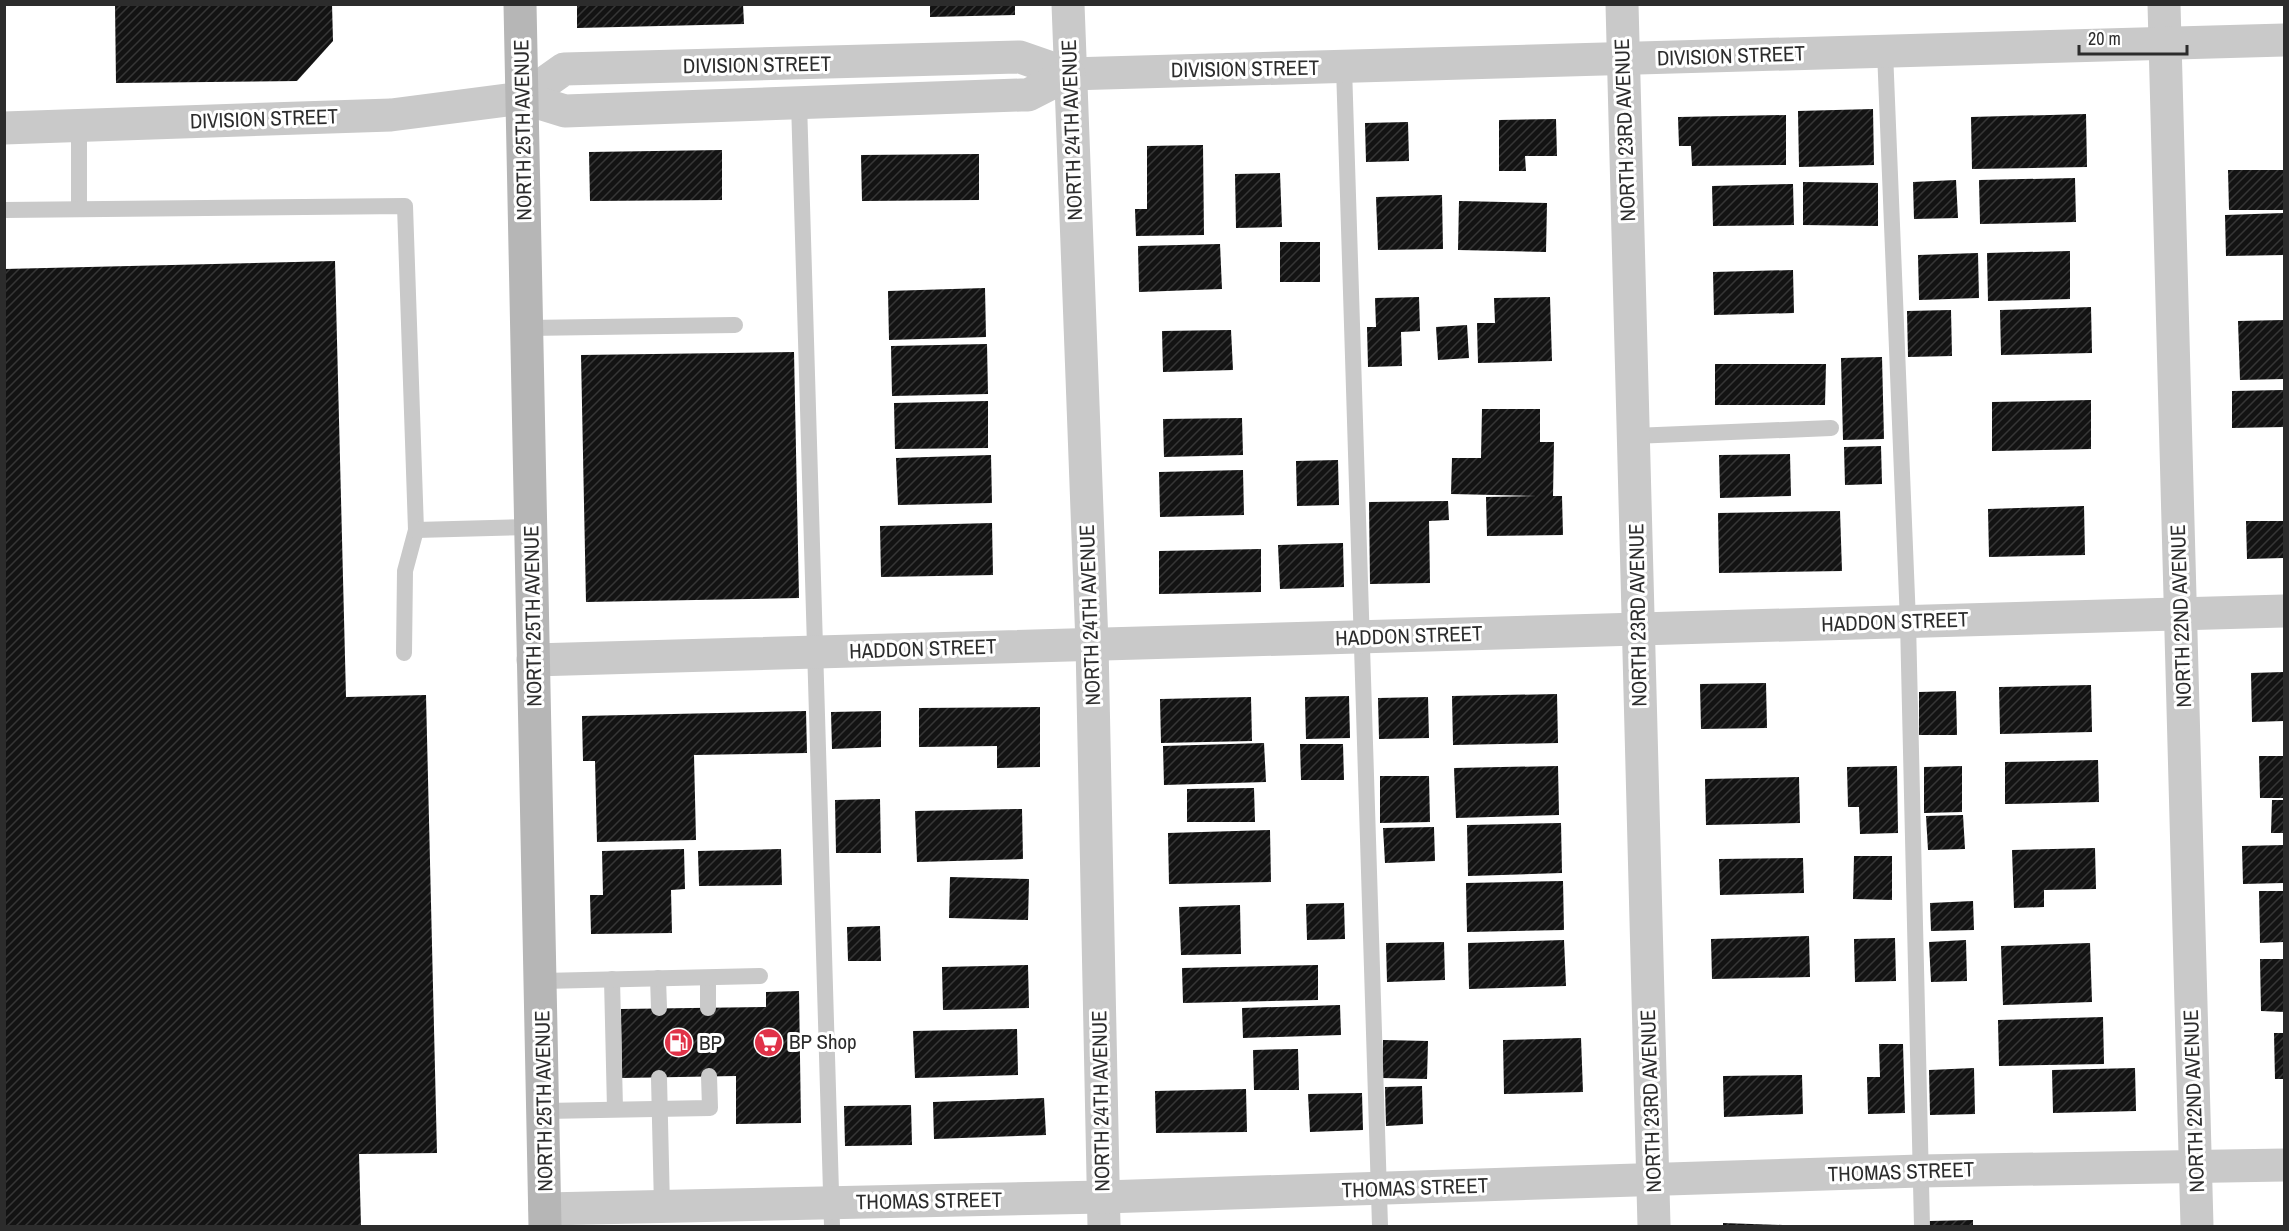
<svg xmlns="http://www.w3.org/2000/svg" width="2289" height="1231" viewBox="0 0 2289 1231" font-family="'Archivo Narrow',sans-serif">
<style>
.building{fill:url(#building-hatch)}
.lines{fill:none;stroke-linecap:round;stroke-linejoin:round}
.service{stroke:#c9c9c9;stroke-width:16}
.minor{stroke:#c9c9c9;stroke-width:33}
.secondary{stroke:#b6b6b6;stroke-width:33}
.labels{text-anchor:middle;stroke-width:6;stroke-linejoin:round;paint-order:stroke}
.street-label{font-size:21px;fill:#2c2c2c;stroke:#fff}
.poi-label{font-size:21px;fill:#2c2c2c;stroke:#fff;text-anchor:start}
</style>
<defs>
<pattern id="building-hatch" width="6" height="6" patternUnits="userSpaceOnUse" patternTransform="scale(1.5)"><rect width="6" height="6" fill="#131313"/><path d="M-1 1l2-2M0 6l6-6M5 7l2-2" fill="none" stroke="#363636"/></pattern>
</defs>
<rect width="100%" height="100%" fill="#fff"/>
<g class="building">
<polygon points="115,4 332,4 333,41 297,81 116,83"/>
<polygon points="577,4 743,4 744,24 577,28"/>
<polygon points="930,5 1015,5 1015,15 930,17"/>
<polygon points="1873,109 1874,165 1799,167 1798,111"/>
<polygon points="2086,114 2087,167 1972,169 1971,117"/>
<polygon points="1786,115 1786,165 1692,166 1691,146 1679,146 1678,117"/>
<polygon points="1556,119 1557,156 1525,156 1526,171 1499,171 1499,120"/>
<polygon points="1408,122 1409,161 1366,162 1365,123"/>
<polygon points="1203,145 1204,235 1136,236 1135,209 1147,209 1147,146"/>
<polygon points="722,150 722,200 590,201 589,152"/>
<polygon points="979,154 979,200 862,201 861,155"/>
<polygon points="2228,170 2284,170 2284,210 2229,210"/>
<polygon points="1280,173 1282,227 1236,228 1235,174"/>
<polygon points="2075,178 2076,222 1980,224 1979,180"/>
<polygon points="1956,180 1958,218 1914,219 1913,182"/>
<polygon points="1803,182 1878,183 1878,226 1803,225"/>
<polygon points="1793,184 1794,225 1713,226 1712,186"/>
<polygon points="1442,195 1443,249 1378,250 1376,197"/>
<polygon points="1459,201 1547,203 1546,252 1458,250"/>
<polygon points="2284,213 2284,255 2226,256 2225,215"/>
<rect x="1280" y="242" width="40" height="40"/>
<polygon points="1220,244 1222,289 1139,292 1138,246"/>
<polygon points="2070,251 2070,299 1988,301 1987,253"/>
<polygon points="1978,253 1979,298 1919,300 1918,255"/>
<polygon points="335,261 346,697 426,695 437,1153 359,1154 361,1226 4,1226 4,269"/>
<polygon points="1793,270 1794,313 1714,315 1713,272"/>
<polygon points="985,288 986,337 889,340 888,291"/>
<polygon points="1419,297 1420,331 1401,332 1402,366 1368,367 1367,327 1376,327 1375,298"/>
<polygon points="1550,297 1552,361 1478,363 1477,323 1495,323 1494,298"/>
<polygon points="2091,307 2092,353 2001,355 2000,310"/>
<polygon points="1951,310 1952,356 1908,357 1907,311"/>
<polygon points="2284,320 2284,379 2240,380 2238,321"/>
<polygon points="1467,325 1469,358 1438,360 1436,327"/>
<polygon points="1231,330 1233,370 1163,372 1162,331"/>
<polygon points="987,344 988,394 892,396 891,346"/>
<polygon points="794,352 799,598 586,602 581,355"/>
<polygon points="1882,357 1884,439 1843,440 1841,358"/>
<polygon points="1715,364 1826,364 1825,405 1715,405"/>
<polygon points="2284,390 2284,427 2232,428 2232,391"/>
<polygon points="2091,400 2091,449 1992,451 1992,402"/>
<polygon points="988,401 988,448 895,449 894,403"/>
<polygon points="1482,409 1540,409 1540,442 1554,442 1553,496 1562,496 1563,535 1487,536 1486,497 1537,496 1451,494 1452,458 1481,458"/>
<polygon points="1242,418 1243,455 1164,457 1163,419"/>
<polygon points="1881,446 1882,484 1845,485 1844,447"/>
<polygon points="1790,454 1791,496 1720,498 1719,455"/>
<polygon points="991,455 992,503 898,505 896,458"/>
<polygon points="1338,460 1339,505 1297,506 1296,461"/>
<polygon points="1243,470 1244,515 1160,517 1159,472"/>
<polygon points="1448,501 1449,520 1429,521 1430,583 1370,584 1369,502"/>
<polygon points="2084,506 2085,555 1989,557 1988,509"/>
<polygon points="1840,511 1842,571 1719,573 1718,513"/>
<polygon points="2246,521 2284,521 2284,558 2247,559"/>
<polygon points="992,523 993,575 881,577 880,526"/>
<polygon points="1343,543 1344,587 1280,589 1278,545"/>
<polygon points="1261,549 1261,592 1159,594 1159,551"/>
<polygon points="2284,672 2284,721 2252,722 2251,673"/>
<polygon points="1766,683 1767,728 1701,729 1700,684"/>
<polygon points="2091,685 2092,732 2000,734 1999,687"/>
<polygon points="1956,691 1957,735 1919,735 1919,692"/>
<polygon points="1557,694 1558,743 1453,745 1452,696"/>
<polygon points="1349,696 1350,738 1306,739 1305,697"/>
<polygon points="1251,697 1252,741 1161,743 1160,699"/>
<polygon points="1428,697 1429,738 1379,739 1378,698"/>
<polygon points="1040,707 1040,767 997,768 997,746 919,747 919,708"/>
<polygon points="806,711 807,753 694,755 696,840 597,842 595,761 583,761 582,716"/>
<polygon points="881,711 881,747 832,749 831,712"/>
<polygon points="1264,743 1266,782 1164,785 1163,746"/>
<polygon points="1300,744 1343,744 1344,780 1301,780"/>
<polygon points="2259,756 2284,756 2284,798 2260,798"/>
<polygon points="2098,760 2099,802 2005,804 2005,762"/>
<polygon points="1558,766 1559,815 1456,818 1454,768"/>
<polygon points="1897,766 1898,833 1860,834 1859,807 1848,807 1847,767"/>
<polygon points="1962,766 1962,812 1924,813 1924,767"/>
<polygon points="1380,776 1429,776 1430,822 1380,823"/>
<polygon points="1799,777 1800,823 1706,825 1705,779"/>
<polygon points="1254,788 1255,822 1187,822 1187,789"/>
<polygon points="880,799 881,853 836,853 835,800"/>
<polygon points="2272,800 2284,800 2284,833 2271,833"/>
<polygon points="1022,809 1023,859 917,862 915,811"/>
<polygon points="1963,815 1965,849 1928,850 1926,816"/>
<polygon points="1561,823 1562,873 1468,876 1467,825"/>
<polygon points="1434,827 1435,861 1385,863 1383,828"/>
<polygon points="1270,830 1271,882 1169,884 1168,833"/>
<polygon points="2284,845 2284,883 2243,884 2242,846"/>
<polygon points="2095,848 2096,889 2044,890 2044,907 2014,908 2012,850"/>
<polygon points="684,849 685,889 671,890 672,933 591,934 590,895 603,895 602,851"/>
<polygon points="781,849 782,885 699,886 698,851"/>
<polygon points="1854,856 1892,856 1892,900 1853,899"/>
<polygon points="1803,858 1804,893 1720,895 1719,859"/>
<polygon points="950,877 1029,879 1028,920 949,918"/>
<polygon points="1563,881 1564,930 1467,932 1466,883"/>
<polygon points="2259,891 2284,891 2284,942 2260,943"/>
<polygon points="1973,901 1974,930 1931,931 1930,903"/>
<polygon points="1344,903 1345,939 1307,940 1306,904"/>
<polygon points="1240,905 1241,954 1181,955 1179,907"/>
<polygon points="880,926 881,961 848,961 847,927"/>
<polygon points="1809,936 1810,977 1712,979 1711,939"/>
<polygon points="1895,938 1896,981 1855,982 1854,939"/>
<polygon points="1564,940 1566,986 1469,989 1468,943"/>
<polygon points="1966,940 1967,981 1931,982 1929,942"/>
<polygon points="1444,942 1445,980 1387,982 1386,943"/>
<polygon points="2090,943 2092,1002 2003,1005 2001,946"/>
<polygon points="2260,959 2284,959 2284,1012 2261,1011"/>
<polygon points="1028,965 1029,1008 943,1010 942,967"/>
<polygon points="1318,965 1318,1000 1183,1003 1182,968"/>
<polygon points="799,991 801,1123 736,1124 736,1076 622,1078 621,1009 766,1007 766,992"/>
<polygon points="1340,1005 1341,1035 1243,1038 1242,1008"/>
<polygon points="2103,1017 2104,1064 1999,1066 1998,1020"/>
<polygon points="1017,1029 1018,1075 915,1078 913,1031"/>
<polygon points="2274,1033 2284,1033 2284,1079 2275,1079"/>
<polygon points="1581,1038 1583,1092 1504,1094 1503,1040"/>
<polygon points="1383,1040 1428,1041 1427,1079 1382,1078"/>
<polygon points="1879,1044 1903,1044 1905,1113 1868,1114 1867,1077 1880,1077"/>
<polygon points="1298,1049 1299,1090 1254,1090 1253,1050"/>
<polygon points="1974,1068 1975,1114 1930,1115 1929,1070"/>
<polygon points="2135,1068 2136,1111 2053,1113 2052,1070"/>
<polygon points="1802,1075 1803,1114 1724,1117 1723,1076"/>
<polygon points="1422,1086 1423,1124 1386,1126 1385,1087"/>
<polygon points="1246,1089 1247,1132 1156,1133 1155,1091"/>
<polygon points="1362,1093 1363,1130 1310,1132 1308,1094"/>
<polygon points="1044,1098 1046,1135 934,1139 933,1102"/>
<polygon points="911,1105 912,1145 845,1146 844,1106"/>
<polygon points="1973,1220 1973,1226 1929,1226 1929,1221"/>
<polygon points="1723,1223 1783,1225 1783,1226 1723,1226"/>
</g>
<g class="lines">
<g class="service">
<polyline points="1885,51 1908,622 1922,1226"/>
<polyline points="1344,67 1380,1226"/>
<polyline points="799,102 832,1226"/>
<polyline points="79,125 79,208"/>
<polyline points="4,210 405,206 416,530 405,571 404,653"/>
<polyline points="527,328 735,325"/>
<polyline points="1633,436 1831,428"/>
<polyline points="416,530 531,527"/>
<polyline points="658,978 659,1008"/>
<polyline points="708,978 708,1008"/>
<polyline points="612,979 615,1109"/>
<polyline points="542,981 760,976"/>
<polyline points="659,1078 662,1207"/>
<polyline points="544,1111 710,1108 709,1076"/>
</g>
<g class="minor">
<polyline points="1068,4 1092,644 1104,1226"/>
<polyline points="1622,4 1654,1226"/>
<polyline points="2164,4 2197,1226"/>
<polyline points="523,98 564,69 1020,57 1069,74 2284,40"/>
<polyline points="4,128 391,115 523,98 565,111 1021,95 1028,95 1069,74"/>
<polyline points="533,660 2284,611"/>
<polyline points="545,1209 1103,1197 1920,1171 2284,1165"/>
</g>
<polyline class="secondary" points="520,4 545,1226"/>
</g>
<defs>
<symbol id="supermarket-disc" viewBox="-11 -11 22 22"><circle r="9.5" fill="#e03248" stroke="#fff"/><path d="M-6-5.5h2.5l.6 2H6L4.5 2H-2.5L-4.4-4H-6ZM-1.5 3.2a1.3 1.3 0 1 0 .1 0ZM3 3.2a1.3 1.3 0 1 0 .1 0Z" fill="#fff"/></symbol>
<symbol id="fuel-disc" viewBox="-11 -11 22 22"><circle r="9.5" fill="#e03248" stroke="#fff"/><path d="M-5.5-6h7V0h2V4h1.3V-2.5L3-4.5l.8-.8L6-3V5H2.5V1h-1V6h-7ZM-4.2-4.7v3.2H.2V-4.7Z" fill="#fff"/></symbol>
</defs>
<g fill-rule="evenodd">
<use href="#supermarket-disc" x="752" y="1026" width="33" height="33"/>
<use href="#fuel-disc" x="662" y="1026" width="33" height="33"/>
</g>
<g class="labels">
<g class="street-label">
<text transform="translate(1731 56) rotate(-2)" y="7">DIVISION STREET</text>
<text transform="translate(757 65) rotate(-1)" y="7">DIVISION STREET</text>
<text transform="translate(1245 69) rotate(-1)" y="7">DIVISION STREET</text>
<text transform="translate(264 119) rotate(-2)" y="7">DIVISION STREET</text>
<text transform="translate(523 130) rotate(-91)" y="7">NORTH 25TH AVENUE</text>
<text transform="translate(1072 130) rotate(-92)" y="7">NORTH 24TH AVENUE</text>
<text transform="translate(1625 130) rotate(-92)" y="7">NORTH 23RD AVENUE</text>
<text transform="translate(1090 615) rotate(-92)" y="7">NORTH 24TH AVENUE</text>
<text transform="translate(1638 615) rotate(-91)" y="7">NORTH 23RD AVENUE</text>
<text transform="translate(533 616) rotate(-91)" y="7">NORTH 25TH AVENUE</text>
<text transform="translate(2181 616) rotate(-92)" y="7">NORTH 22ND AVENUE</text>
<text transform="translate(1895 622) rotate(-2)" y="7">HADDON STREET</text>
<text transform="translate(1409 636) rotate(-2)" y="7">HADDON STREET</text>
<text transform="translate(923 649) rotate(-2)" y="7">HADDON STREET</text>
<text transform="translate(544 1101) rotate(-91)" y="7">NORTH 25TH AVENUE</text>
<text transform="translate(1101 1101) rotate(-91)" y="7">NORTH 24TH AVENUE</text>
<text transform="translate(1651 1101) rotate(-92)" y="7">NORTH 23RD AVENUE</text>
<text transform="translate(2194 1101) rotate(-92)" y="7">NORTH 22ND AVENUE</text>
<text transform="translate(1901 1172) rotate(-2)" y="7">THOMAS STREET</text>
<text transform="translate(1415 1188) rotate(-2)" y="7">THOMAS STREET</text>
<text transform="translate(929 1201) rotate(-1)" y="7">THOMAS STREET</text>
</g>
<g class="poi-label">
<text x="789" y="1049">BP Shop</text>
<text x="699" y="1050">BP</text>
</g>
</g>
<rect width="2289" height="1231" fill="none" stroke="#2c2c2c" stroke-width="12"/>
<path d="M2079 45v9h108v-9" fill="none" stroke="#2c2c2c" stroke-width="3"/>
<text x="2088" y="45" font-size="18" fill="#2c2c2c" stroke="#ffffff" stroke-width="4.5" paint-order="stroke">20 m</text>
</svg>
